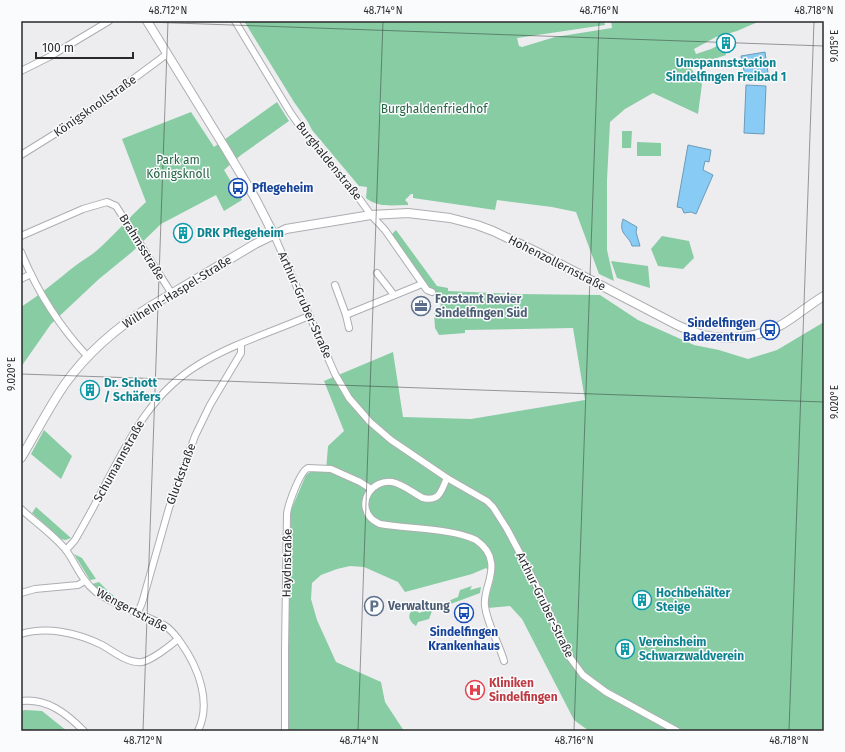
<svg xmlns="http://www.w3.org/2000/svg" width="845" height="752" viewBox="0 0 845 752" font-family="'Fira Sans',sans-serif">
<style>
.green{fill:#87cca3}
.water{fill:#88cbf4;stroke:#6c9bb8}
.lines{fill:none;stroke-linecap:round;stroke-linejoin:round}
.minor-casing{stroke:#adaeb1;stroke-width:8}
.tertiary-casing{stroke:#adaeb1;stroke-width:10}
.minor{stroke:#fff;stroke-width:6}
.tertiary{stroke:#fff;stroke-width:8}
.ticks{fill:none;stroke:#2a2a2b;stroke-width:1;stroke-opacity:0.45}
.labels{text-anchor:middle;stroke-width:3;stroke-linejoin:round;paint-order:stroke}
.culture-label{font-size:12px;font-weight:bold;fill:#0d838f;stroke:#fafbfd;text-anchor:start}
.street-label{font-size:12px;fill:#2a2a2b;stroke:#fafbfd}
.park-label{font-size:12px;fill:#266544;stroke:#fafbfd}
.transit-label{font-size:12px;font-weight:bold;fill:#164399;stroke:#fafbfd;text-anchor:start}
.service-label{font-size:12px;font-weight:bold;fill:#4e5e75;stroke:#fafbfd;text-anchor:start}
.health-label{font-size:12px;font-weight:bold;fill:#be3a42;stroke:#fafbfd;text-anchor:start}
.neatline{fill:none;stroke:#2a2a2b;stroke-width:1.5}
.ticks-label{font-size:10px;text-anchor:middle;fill:#2a2a2b}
</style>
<rect width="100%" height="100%" fill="#ededf0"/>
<g class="green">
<path d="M 244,21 L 604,21 L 605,25 L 517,38 L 519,46 L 522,47 L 555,37 L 612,28 L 611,21 L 760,21 L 737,31 L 716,37 L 694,49 L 696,54 L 711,49 L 723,43 L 726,55 L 690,67 L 702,84 L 698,114 L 653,93 L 625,109 L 610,122 L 607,180 L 607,250 L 614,281 L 599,274 L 576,212 L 552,207 L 497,200 L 495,210 L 413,198 L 413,194 L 411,194 L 405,200 L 408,203 L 408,205 C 392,205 378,208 366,198 L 367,187 L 359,186 L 312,130 L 308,122 L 294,102 Z"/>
<path d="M 277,102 L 289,121 L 241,155 L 224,170 L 242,200 L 224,211 L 216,195 L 161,224 L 132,252 L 99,279 L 51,324 L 21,367 L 21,307 C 40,295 57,280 75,266 C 81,261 89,257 95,252 C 113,237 128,218 146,202 L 122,139 L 191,112 L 214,147 Z"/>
<polygon points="622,131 632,131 631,148 622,148"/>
<polygon points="637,142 661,143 661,156 637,156"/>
<polygon points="396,230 437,286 448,288 448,291 517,294 600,295 638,320 694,345 719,350 748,359 777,350 824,322 824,731 589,731 574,720 522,619 510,606 488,608 488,599 494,578 486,568 472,574 405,592 398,582 364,567 350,566 337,569 321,575 312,583 311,599 317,620 336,662 381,682 385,702 404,731 288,731 288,627 291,510 306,475 310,472 326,471 328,446 344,431 324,381 393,352 403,417 471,419 585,400 573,328 465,330 465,333 439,335 435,328 434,313 440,314 441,300 435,300 438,295 426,284 392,234"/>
<polygon points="662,236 689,241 694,258 683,269 658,266 651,249"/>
<polygon points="611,261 648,266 650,288 617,278"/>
<polygon points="44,430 72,456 61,479 31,454"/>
<polygon points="36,507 71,538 65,540 61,539 32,513"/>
<polygon points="74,554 82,558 96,579 90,580"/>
<polygon points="99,582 110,593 122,602 101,592 92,584"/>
<path d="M 472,586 L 470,590 L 481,587 L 480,593 L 432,611 L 429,619 L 418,622 L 416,626 C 407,620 407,612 416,608 L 419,613 L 458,597 L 460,590 Z"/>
<polygon points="25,710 42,711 67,731 21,731 21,711"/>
</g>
<g class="water">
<polygon points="765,52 768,73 745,76 741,56"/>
<polygon points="746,85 766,86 764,134 744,133"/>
<polygon points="688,145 711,150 709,162 705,161 703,170 713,175 696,214 691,212 684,213 682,208 677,207"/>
<path d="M 623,219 L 637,227 L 636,232 L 640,246 L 632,246 C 629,235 618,235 623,219 Z"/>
</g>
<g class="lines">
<defs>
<g id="minor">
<polyline points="235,21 290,112 304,132 361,201 371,215 385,230 427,290 432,292"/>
<polyline points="21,71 49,57 109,21"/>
<polyline points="21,155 82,117 167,54"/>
<polyline points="274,235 335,374 349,398 370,422 391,440 447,478 487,501 493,507 507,529 523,559 545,603 568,655 583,675 606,692 677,731"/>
<polyline points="21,236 83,209 107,202 116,206 172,294"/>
<path d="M 21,252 C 37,291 60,327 88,357"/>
<polyline points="377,273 394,295"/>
<polyline points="21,279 31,274"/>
<polyline points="335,285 346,315 349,328"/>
<polyline points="346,315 422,284"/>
<path d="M 447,478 C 441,491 440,502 423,498 C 413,493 403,484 392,482 C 373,479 357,501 370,517 C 372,520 376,522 380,524 C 407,529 452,528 476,540 C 483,545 490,553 491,562 C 494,577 483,591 485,606 C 487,624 499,643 504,661"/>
<path d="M 21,509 C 35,522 54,535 66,550 C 76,564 82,581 96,592 C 116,606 142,614 164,625 C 172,630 176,636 181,643 C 198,667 212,702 198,731"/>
<path d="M 66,550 L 75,540 C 86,521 97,501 107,481 C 131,436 152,393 198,365 C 232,344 272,332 309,316"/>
<polyline points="21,593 35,589 78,585 85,581"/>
<polyline points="138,612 142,603 169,508 195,436 210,405 241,353 241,344"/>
<path d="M 21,634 C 47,626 78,633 102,645 C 113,651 128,664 142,662 C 152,660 170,646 178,639"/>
<path d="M 21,701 C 47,698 66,713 84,731"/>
<path d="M 285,731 L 285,650 L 287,514 C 288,505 300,471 308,468 L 331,469 L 360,482 L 371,489"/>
</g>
<g id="tertiary">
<polyline points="147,21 224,146 255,198 274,235"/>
<path d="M 21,458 C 36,433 49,407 65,384 C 87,353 119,326 151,306 L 255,244 L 286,229 L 371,215 L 408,213 L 450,218 L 477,225 L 493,231 L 537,252 L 677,325 C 685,329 694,332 703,335 C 728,341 761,337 783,324 C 798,315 810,304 824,296"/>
</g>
</defs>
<use href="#minor" class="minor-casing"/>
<use href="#tertiary" class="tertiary-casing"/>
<use href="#minor" class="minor"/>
<use href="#tertiary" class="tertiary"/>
</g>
<path class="ticks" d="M 119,21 L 824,46M 21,374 L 824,402M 21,730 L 54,731M 143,731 L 168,21M 358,731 L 383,21M 574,731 L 599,21M 789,731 L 814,21"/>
<defs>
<symbol id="building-ring" viewBox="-11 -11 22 22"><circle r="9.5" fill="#fafbfd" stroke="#0f9aa8" stroke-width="1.5"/><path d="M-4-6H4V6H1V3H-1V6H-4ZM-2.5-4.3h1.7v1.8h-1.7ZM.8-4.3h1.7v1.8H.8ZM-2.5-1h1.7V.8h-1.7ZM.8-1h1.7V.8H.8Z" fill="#0f9aa8"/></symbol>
<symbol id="bus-ring" viewBox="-11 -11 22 22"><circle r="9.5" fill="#fafbfd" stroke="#1a4fb4" stroke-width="1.5"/><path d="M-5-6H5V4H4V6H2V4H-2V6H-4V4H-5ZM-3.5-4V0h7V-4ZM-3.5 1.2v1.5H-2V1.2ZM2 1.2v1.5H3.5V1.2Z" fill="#1a4fb4"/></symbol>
<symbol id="office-ring" viewBox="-11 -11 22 22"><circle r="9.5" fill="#fafbfd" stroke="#5c6f8a" stroke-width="1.5"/><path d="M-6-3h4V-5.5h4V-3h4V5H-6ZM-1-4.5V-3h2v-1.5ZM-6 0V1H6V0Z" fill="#5c6f8a"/></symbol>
<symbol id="parking-ring" viewBox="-11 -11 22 22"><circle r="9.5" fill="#fafbfd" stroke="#5c6f8a" stroke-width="1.5"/><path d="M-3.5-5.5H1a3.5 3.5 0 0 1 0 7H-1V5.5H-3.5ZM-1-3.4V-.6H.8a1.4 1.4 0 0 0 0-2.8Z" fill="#5c6f8a"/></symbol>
<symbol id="hospital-ring" viewBox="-11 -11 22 22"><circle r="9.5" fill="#fafbfd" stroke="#e0444e" stroke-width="1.5"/><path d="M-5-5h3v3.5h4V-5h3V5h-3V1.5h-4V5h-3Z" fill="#e0444e"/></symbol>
</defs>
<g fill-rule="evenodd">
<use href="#building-ring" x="715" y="32" width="22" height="22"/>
<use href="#bus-ring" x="227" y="177" width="22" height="22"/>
<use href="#building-ring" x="172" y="222" width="22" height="22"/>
<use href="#office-ring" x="410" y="295" width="22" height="22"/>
<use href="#bus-ring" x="759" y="319" width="22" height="22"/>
<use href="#building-ring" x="79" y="379" width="22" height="22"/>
<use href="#building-ring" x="631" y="589" width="22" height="22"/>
<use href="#parking-ring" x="363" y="595" width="22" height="22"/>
<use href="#bus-ring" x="453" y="602" width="22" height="22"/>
<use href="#building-ring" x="614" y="638" width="22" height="22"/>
<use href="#hospital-ring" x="464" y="679" width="22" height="22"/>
</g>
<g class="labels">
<g class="culture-label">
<text x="726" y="67" text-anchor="middle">Umspannststation<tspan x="726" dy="14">Sindelfingen Freibad 1</tspan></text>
<text x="197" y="237">DRK Pflegeheim</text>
<text x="104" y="387">Dr. Schott<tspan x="104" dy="14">/ Schäfers</tspan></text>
<text x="656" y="597">Hochbehälter<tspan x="656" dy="14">Steige</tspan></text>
<text x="639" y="646">Vereinsheim<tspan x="639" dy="14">Schwarzwaldverein</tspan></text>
</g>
<g class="street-label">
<text transform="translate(95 106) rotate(-35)" y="4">Königsknollstraße</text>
<text transform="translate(329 161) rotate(51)" y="4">Burghaldenstraße</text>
<text transform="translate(142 247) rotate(58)" y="4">Brahmsstraße</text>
<text transform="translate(557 263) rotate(27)" y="4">Hohenzollernstraße</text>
<text transform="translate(177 292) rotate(-32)" y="4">Wilhelm-Haspel-Straße</text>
<text transform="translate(305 305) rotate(66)" y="4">Arthur-Gruber-Straße</text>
<text transform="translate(119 461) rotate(-61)" y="4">Schumannstraße</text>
<text transform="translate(181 474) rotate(-70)" y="4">Gluckstraße</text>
<text transform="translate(287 563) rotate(-89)" y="4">Haydnstraße</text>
<text transform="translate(545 605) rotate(64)" y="4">Arthur-Gruber-Straße</text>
<text transform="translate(132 610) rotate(28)" y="4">Wengertstraße</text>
</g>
<g class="park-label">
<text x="434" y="113">Burghaldenfriedhof</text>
<text x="178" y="164">Park am<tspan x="178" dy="14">Königsknoll</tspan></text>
</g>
<g class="transit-label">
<text x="252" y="192">Pflegeheim</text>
<text x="756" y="327" text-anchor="end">Sindelfingen<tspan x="756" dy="14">Badezentrum</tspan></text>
<text x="464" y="636" text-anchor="middle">Sindelfingen<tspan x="464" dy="14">Krankenhaus</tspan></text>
</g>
<g class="service-label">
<text x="435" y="303">Forstamt Revier<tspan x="435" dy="14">Sindelfingen Süd</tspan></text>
<text x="388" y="610">Verwaltung</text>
</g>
<g class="health-label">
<text x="489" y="687">Kliniken<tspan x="489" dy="14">Sindelfingen</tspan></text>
</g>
</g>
<rect width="845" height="752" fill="none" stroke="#fafbfd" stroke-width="44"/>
<path d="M36 52v6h97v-6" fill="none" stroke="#2a2a2b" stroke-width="2"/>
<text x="42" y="52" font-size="12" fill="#2a2a2b" stroke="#fafbfd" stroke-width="3" paint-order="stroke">100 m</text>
<rect x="22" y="22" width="801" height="708" class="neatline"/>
<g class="ticks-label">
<text x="168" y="14">48.712°N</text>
<text x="383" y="14">48.714°N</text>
<text x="599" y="14">48.716°N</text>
<text x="814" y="14">48.718°N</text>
<text transform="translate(834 46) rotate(-90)" y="4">9.015°E</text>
<text transform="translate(11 374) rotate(-90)" y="4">9.020°E</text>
<text transform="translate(834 402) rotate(-90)" y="4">9.020°E</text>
<text x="143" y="744">48.712°N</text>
<text x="359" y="744">48.714°N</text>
<text x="574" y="744">48.716°N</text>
<text x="789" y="744">48.718°N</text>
</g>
</svg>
